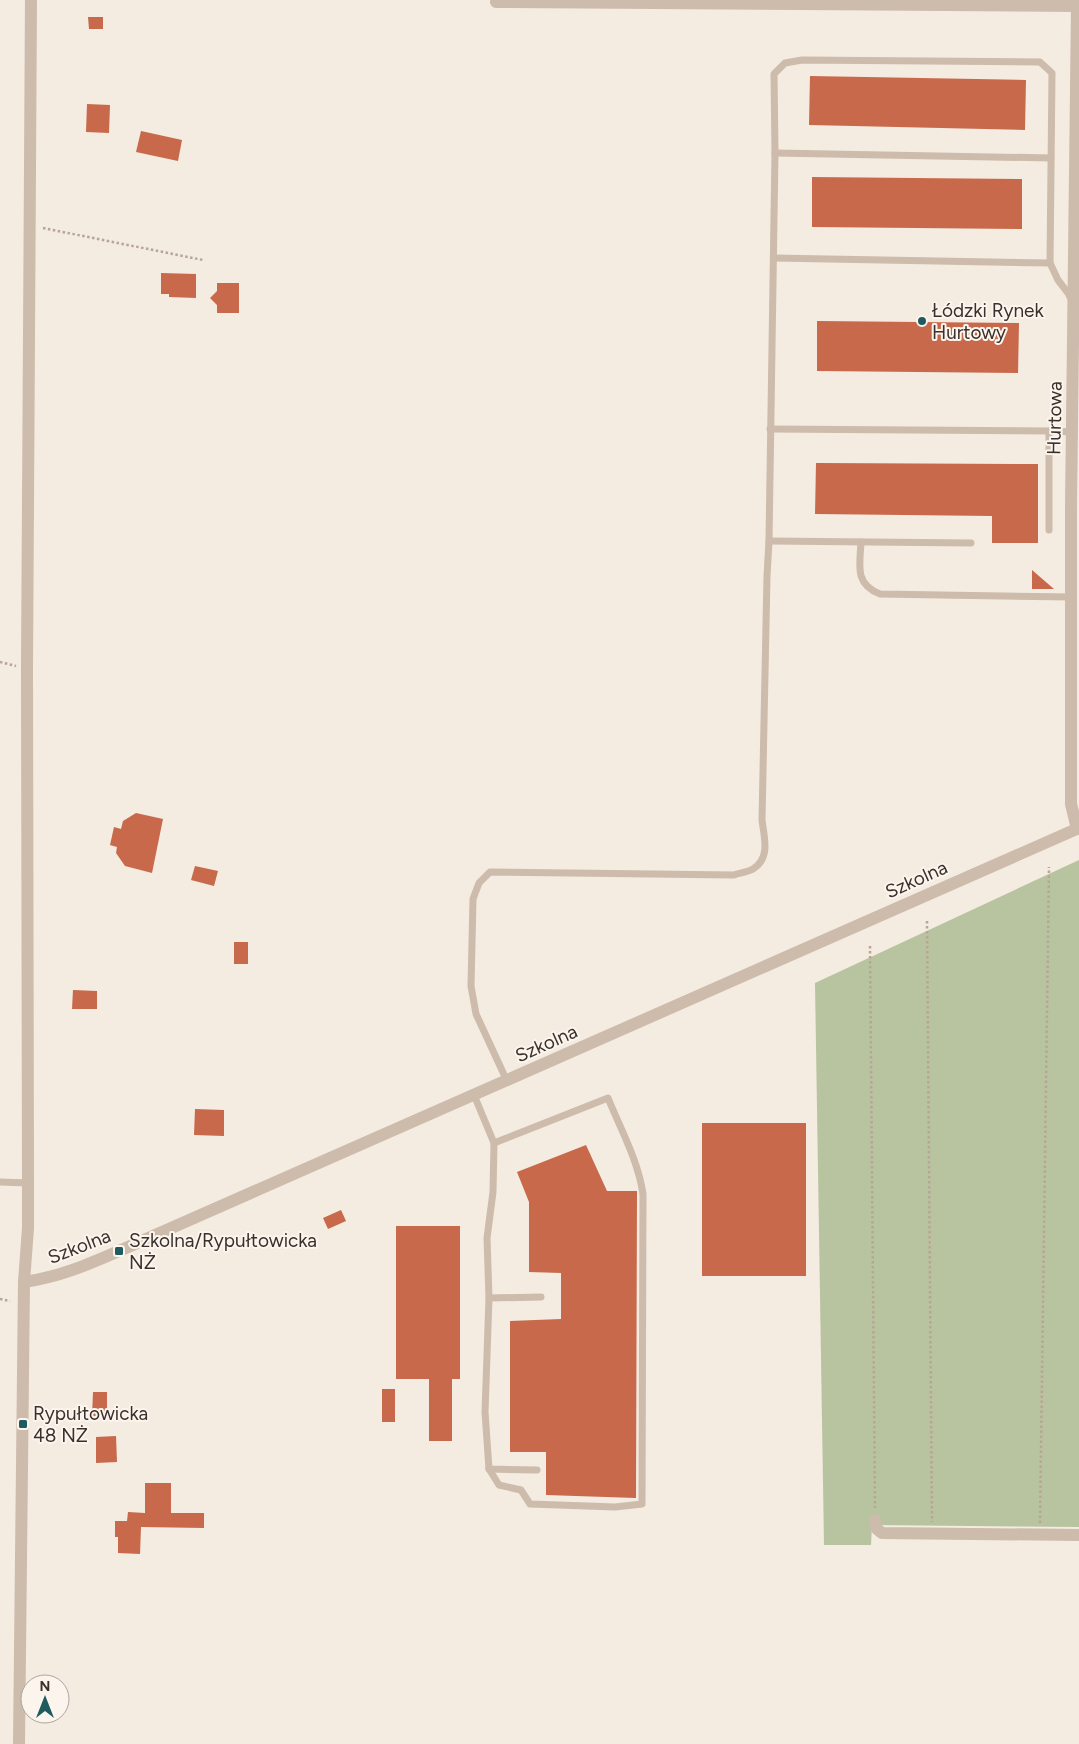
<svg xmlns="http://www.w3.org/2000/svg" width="1079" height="1744" viewBox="0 0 1079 1744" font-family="Figtree,sans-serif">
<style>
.green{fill:#b8c4a0}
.building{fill:#c8694b}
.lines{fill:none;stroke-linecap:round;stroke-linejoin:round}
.path{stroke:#b9a596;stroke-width:2.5;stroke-dasharray:2.5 2.5;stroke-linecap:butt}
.service{stroke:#cdbbac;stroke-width:7}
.minor{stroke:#cdbbac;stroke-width:12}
.tertiary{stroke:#cdbbac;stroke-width:12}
.poi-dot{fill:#1f5a5e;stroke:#fbf5ee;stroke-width:2}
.labels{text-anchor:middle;stroke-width:4;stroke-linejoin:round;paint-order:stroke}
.poi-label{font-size:19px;fill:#3b302b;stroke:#fbf5ee;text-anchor:start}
.street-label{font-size:19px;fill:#3b302b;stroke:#fbf5ee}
</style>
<rect width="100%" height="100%" fill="#f4ebe1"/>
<polygon class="green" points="1079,860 1079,1527 872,1525 871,1545 824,1545 815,983"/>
<g class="building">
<polygon points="88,17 103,17 103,29 89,29"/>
<polygon points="810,76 1026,80 1025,130 809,125"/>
<polygon points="87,104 110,105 109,133 86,132"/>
<polygon points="141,131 182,140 178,161 136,152"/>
<polygon points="812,177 1022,179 1022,229 812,227"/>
<polygon points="161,273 196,274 196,298 169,297 169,294 161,294"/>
<polygon points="217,283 239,283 239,313 217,313 217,305 210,298 217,291"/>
<polygon points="817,321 1019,323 1018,373 817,371"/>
<polygon points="816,463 1038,464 1038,543 992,543 992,516 815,514"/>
<polygon points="1032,570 1054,589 1032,589"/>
<polygon points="136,813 163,819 152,873 125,866 116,853 117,847 110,845 114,827 121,829 123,821"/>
<polygon points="195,866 218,871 214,886 191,880"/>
<rect x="234" y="942" width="14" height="22"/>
<polygon points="73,990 97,991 97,1009 72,1009"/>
<polygon points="195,1109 224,1110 224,1136 194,1135"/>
<rect x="702" y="1123" width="104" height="153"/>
<polygon points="586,1145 607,1191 637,1191 636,1498 546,1495 546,1452 510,1452 510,1321 561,1319 561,1273 529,1272 529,1202 517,1172"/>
<polygon points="341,1210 346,1221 328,1229 323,1218"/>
<polygon points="396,1226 460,1226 460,1379 452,1379 452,1441 429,1441 429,1379 396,1379"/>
<rect x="382" y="1389" width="13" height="33"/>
<polygon points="93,1392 107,1392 107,1416 92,1416"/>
<polygon points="116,1436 117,1462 96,1463 96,1437"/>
<polygon points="145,1483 171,1483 171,1513 204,1513 204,1528 141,1527 140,1554 118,1553 118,1537 115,1537 115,1521 127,1521 128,1512 145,1513"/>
</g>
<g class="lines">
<g class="path">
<polyline points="43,228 203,260"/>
<polyline points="0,662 16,666"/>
<polyline points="927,921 932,1522"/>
<polyline points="870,946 875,1508"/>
<polyline points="0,1299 10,1301"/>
<polyline points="1040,1523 1049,867"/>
</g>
<g class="service">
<polyline points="775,153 1051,158"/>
<polyline points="774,258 1050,263"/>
<polyline points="770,429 1049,431"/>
<polyline points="1049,530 1049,431 1072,432"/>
<polyline points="769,541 971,543"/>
<path d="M 861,542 C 860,565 854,584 880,594 L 1071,597"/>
<path d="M 507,1081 L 476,1014 L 471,986 L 473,899 L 479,883 L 490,872 L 734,875 C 739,873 748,872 753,869 C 771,858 764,837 762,820 L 767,576 L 769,541 L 775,153 L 774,74 L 785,63 L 802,60 L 1040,62 L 1052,73 L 1050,263 L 1058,280 L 1068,293 L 1071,299"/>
<polyline points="474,1095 494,1143 493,1192 487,1238 489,1298 485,1412 489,1469 537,1470"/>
<polyline points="0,1182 28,1183"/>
<polyline points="489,1298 541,1297"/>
<path d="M 489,1469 L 499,1485 L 521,1490 L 530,1504 L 615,1507 L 642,1504 L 643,1194 C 638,1160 621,1130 608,1098 L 494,1143"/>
</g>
<g class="minor">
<polyline points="496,2 1079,6"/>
<polyline points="1077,6 1071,507 1071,804 1077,829"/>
<polyline points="875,1520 877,1529 882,1533 1079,1535"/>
</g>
<g class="tertiary">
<path d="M 24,1282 C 59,1277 87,1265 119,1251 L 1079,828"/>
<polyline points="19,1744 24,1282 28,1228 28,1183 27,668 31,0"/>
</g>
</g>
<g class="poi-dot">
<circle cx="922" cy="321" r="5"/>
<rect x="114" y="1246" width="10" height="10" rx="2.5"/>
<rect x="18" y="1419" width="10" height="10" rx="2.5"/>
</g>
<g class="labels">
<g class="poi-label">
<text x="932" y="317">Łódzki Rynek<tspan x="932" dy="22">Hurtowy</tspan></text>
<text x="129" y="1247">Szkolna/Rypułtowicka<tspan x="129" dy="22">NŻ</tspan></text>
<text x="33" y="1420">Rypułtowicka<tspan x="33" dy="22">48 NŻ</tspan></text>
</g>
<g class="street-label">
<text transform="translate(1054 418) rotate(-89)" y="7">Hurtowa</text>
<text transform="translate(916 879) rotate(-24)" y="7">Szkolna</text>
<text transform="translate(546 1043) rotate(-24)" y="7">Szkolna</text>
<text transform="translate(79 1246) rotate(-21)" y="7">Szkolna</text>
</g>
</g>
<g transform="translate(45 1699)"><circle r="24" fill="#fbf5ee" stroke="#aea6a0"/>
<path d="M0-4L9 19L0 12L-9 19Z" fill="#1f5a5e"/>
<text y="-8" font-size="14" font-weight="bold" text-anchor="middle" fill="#3b302b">N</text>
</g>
</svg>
